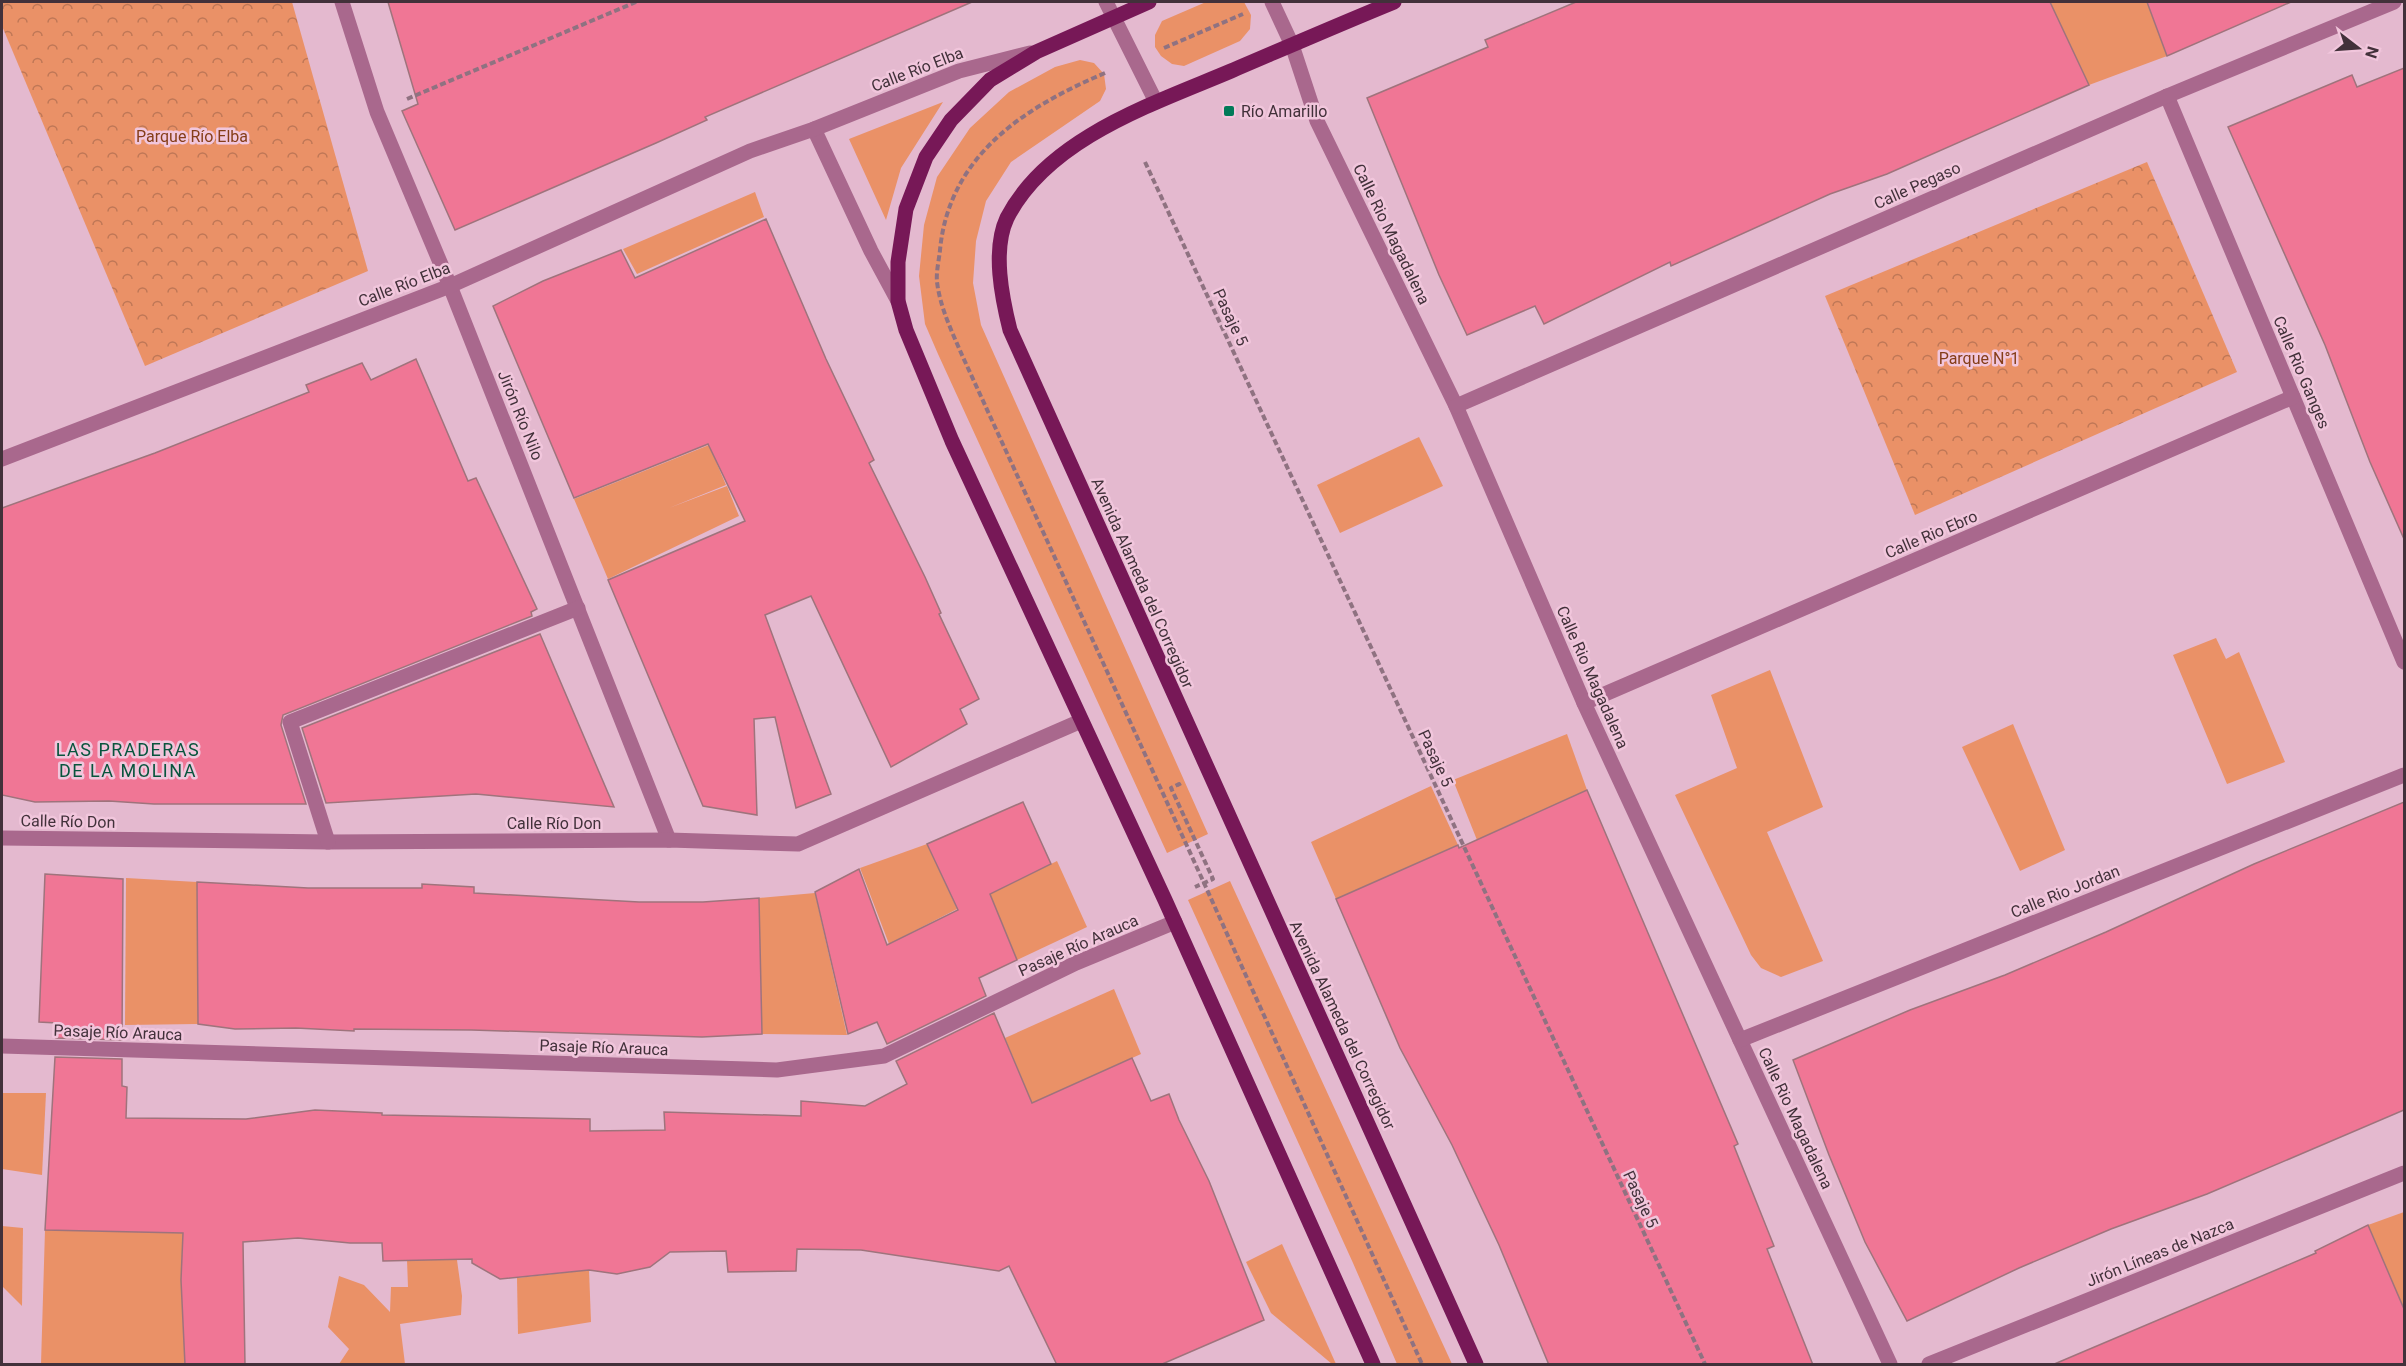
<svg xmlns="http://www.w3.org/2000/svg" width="2406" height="1366" viewBox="0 0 2406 1366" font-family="Roboto,sans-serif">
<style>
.green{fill:#ea9167}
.park{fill:url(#park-crowns)}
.building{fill:#f07695;stroke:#9f737c;stroke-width:1.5}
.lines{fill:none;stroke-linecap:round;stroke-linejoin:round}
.path{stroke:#8f7281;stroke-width:4;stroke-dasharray:6 3;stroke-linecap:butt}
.minor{stroke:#a9688d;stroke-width:15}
.major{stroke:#771857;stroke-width:15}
.poi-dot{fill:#007a58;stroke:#f1c6dc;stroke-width:2}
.labels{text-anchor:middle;stroke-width:5;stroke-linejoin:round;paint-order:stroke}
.street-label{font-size:16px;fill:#42313a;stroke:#f1c6dc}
.poi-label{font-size:16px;fill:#42313a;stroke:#f1c6dc;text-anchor:start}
.park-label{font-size:16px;fill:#853d18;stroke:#f1c6dc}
.neighbourhood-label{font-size:18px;letter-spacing:1.5px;fill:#08553d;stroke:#f1c6dc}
</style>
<defs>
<pattern id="park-crowns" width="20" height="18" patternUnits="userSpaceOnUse" patternTransform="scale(1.5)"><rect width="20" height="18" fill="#ea9167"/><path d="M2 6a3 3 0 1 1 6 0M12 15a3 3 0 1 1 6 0" fill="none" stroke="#bf7756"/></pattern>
</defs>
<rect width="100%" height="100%" fill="#e4b9cf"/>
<g class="green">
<polygon points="1206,2 1244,2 1251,15 1250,29 1240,41 1184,66 1172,64 1161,56 1155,47 1155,35 1162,21"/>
<polygon points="2050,2 2147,2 2167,56 2089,85"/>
<polygon points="1080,60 1094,63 1104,74 1106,89 1100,101 1011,162 986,201 976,241 973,283 981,325 1208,834 1167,853 938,354 925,324 919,276 924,225 937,177 970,128 1009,92 1055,67"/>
<polygon points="943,102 901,168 886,220 849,139"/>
<polygon points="755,192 764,217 637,274 623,249"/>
<polygon points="1419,437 1443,486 1340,533 1317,485"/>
<polygon points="709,445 726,485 669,508 727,486 739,516 608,579 574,499"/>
<polygon points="2216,638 2226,659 2239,652 2285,762 2227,784 2173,655"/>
<polygon points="1770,670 1823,807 1767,832 1823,961 1781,977 1761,968 1751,955 1675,795 1737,768 1711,695"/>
<polygon points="2013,724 2065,850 2020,871 1962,747"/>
<polygon points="1567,734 1587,790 1477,840 1453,780"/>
<polygon points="1431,786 1458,845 1336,899 1311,842"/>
<polygon points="927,844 957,909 889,944 860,868"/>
<polygon points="1057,861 1087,927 1017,960 990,894"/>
<polygon points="126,878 197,882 198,1024 125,1025"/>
<polygon points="1230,881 1452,1364 1397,1364 1353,1263 1188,900"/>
<polygon points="815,893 847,1035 762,1034 759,898"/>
<polygon points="1114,989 1141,1054 1032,1103 1005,1038"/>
<polygon points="2,1093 46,1093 42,1175 2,1169"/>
<polygon points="2404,1212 2404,1309 2368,1225"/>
<polygon points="2,1226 23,1228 22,1306 2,1286"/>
<polygon points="45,1230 183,1233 181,1280 185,1364 41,1364"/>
<polygon points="1282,1244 1336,1364 1332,1364 1271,1313 1246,1262"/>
<polygon points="456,1253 462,1296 461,1315 400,1324 405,1364 339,1364 349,1349 328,1327 339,1276 364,1285 390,1312 391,1287 408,1287 407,1260"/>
<polygon points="589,1270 591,1322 518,1334 517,1278"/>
</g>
<g class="park">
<polygon points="2,2 292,2 368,271 145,366 2,26"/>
<polygon points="2147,162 2237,372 1915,515 1825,296"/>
</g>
<g class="building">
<polygon points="388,2 972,2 705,117 707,120 656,143 455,230 402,111 418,104"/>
<polygon points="1576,2 2050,2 2089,85 1887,174 1830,194 1671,266 1670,262 1544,324 1535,306 1467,335 1439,275 1367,98 1488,47 1485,40"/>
<polygon points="2147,2 2291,2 2167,56"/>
<polygon points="2404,68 2404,539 2370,462 2325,345 2228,127 2352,75 2357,87"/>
<polygon points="766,219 826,359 874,460 869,463 925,577 941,613 939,614 979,699 960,709 967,724 891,767 811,596 765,615 831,794 796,808 775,717 754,719 757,815 703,806 608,580 745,521 708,444 574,498 493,306 543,281 621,250 635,278"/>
<polygon points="416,359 468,481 476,478 537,609 531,612 532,616 283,715 281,725 306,804 154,804 109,801 35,802 2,795 2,508 155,453 309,392 306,385 362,363 371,380"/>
<polygon points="540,634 614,807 476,794 326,803 302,728"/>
<polygon points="1587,790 1738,1144 1734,1146 1774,1246 1767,1249 1813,1365 1549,1365 1499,1245 1452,1145 1400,1048 1336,899 1458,845 1459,848"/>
<polygon points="1023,802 1051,864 990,894 1017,960 979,978 986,996 887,1044 877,1022 848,1034 815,892 859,869 887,945 958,910 927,844"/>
<polygon points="2404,802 2404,1110 2207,1194 2111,1229 2019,1268 1907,1321 1865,1242 1829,1155 1793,1060 1910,1010 2005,975 2106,932 2254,864"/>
<polygon points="45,874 123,879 122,1040 56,1038 57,1023 39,1022"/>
<polygon points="197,882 308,888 422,888 422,884 474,887 474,893 639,902 703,902 759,898 762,1034 702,1037 472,1030 354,1029 354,1031 296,1028 235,1029 198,1024"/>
<polygon points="994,1013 1032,1103 1132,1058 1151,1101 1169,1094 1179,1120 1209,1181 1264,1320 1160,1365 1057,1365 1009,1266 999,1271 861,1250 797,1249 796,1271 728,1272 726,1251 670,1252 650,1267 617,1274 589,1270 500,1279 472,1263 472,1259 383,1261 382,1243 350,1243 298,1238 243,1242 245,1365 185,1365 181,1280 183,1233 45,1230 55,1057 122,1059 122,1086 127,1087 126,1118 246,1119 315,1110 382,1113 382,1115 590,1119 590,1131 665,1130 664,1112 801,1116 801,1101 865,1106 907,1084 896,1061"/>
<polygon points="2368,1225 2404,1309 2404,1365 2052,1365 2316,1253 2315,1251"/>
</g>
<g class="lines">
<g class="path">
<polyline points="1164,48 1243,14"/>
<path d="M 1105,73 C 1025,107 949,155 940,250 C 939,260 936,272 937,282 C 940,307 952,332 962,355 L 1204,883 L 1422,1364"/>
<polyline points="407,99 636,2"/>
<polyline points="1145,162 1705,1364"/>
<polyline points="1180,786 1179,784 1171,788 1213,879 1195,887"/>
</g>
<g class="minor">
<polyline points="342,2 377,112 450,286 669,840"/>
<polyline points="1106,2 1156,102"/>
<polyline points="1272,2 1292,45 1317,121 1456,406 1584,703 1890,1364"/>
<polyline points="2167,96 2404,662"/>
<polyline points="814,129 871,251 898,301"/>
<polyline points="1456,406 2167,96 2394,2"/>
<polyline points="2,459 450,286 750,151 814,129 959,71 1030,53"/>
<polyline points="1584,703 2293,397"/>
<polyline points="2,838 328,842 669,840 798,844 1081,721"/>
<polyline points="328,842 290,722 578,608"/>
<polyline points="1740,1040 2404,775"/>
<polyline points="2,1046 777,1070 884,1056 1076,963 1175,922"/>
<polyline points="1929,1364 2404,1173"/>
</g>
<g class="major">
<polyline points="1149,2 1036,52 990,80 951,120 926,157 906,209 898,262 898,301 906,330 952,441 1165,900 1373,1364"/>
<path d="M 1394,2 C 1340,24 1285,48 1231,71 C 1153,104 1048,138 1007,218 C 992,250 1002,298 1010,330 L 1476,1364"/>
</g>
</g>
<rect class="poi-dot" x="1223" y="105" width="12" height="12" rx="3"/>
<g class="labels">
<g class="street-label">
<text transform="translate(917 69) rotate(-21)" y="6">Calle Río Elba</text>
<text transform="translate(1917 185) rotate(-24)" y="6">Calle Pegaso</text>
<text transform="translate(1392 234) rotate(64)" y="6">Calle Rio Magadalena</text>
<text transform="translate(404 284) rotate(-21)" y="6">Calle Río Elba</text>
<text transform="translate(1231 317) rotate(65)" y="6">Pasaje 5</text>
<text transform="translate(2302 372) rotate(67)" y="6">Calle Rio Ganges</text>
<text transform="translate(521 415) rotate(68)" y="6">Jirón Río Nilo</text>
<text transform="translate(1931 534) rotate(-23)" y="6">Calle Rio Ebro</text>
<text transform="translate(1143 583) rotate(66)" y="6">Avenida Alameda del Corregidor</text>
<text transform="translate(1593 677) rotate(66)" y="6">Calle Rio Magadalena</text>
<text transform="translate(1436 758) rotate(65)" y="6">Pasaje 5</text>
<text transform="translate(68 821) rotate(1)" y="6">Calle Río Don</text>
<text x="554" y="829">Calle Río Don</text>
<text transform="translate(2065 891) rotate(-22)" y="6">Calle Rio Jordan</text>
<text transform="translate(1078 945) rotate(-24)" y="6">Pasaje Río Arauca</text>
<text transform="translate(1343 1025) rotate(65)" y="6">Avenida Alameda del Corregidor</text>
<text transform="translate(118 1032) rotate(2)" y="6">Pasaje Río Arauca</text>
<text transform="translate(604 1047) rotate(2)" y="6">Pasaje Río Arauca</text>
<text transform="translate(1796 1118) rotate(65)" y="6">Calle Rio Magadalena</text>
<text transform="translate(1641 1199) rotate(65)" y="6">Pasaje 5</text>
<text transform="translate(2160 1252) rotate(-22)" y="6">Jirón Líneas de Nazca</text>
</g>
<g class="poi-label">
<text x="1241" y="117">Río Amarillo</text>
</g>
<g class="park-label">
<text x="192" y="142">Parque Río Elba</text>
<text x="1979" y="364">Parque N°1</text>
</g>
<g class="neighbourhood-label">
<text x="128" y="756">LAS PRADERAS<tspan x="128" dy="21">DE LA MOLINA</tspan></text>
</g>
</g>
<rect width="2406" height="1366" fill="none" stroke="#42313a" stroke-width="6"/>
<g transform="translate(2358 48) rotate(107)" stroke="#f1c6dc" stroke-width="4.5" paint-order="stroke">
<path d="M0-4.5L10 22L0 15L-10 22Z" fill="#42313a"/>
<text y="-9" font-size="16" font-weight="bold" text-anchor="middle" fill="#42313a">N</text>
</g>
</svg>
